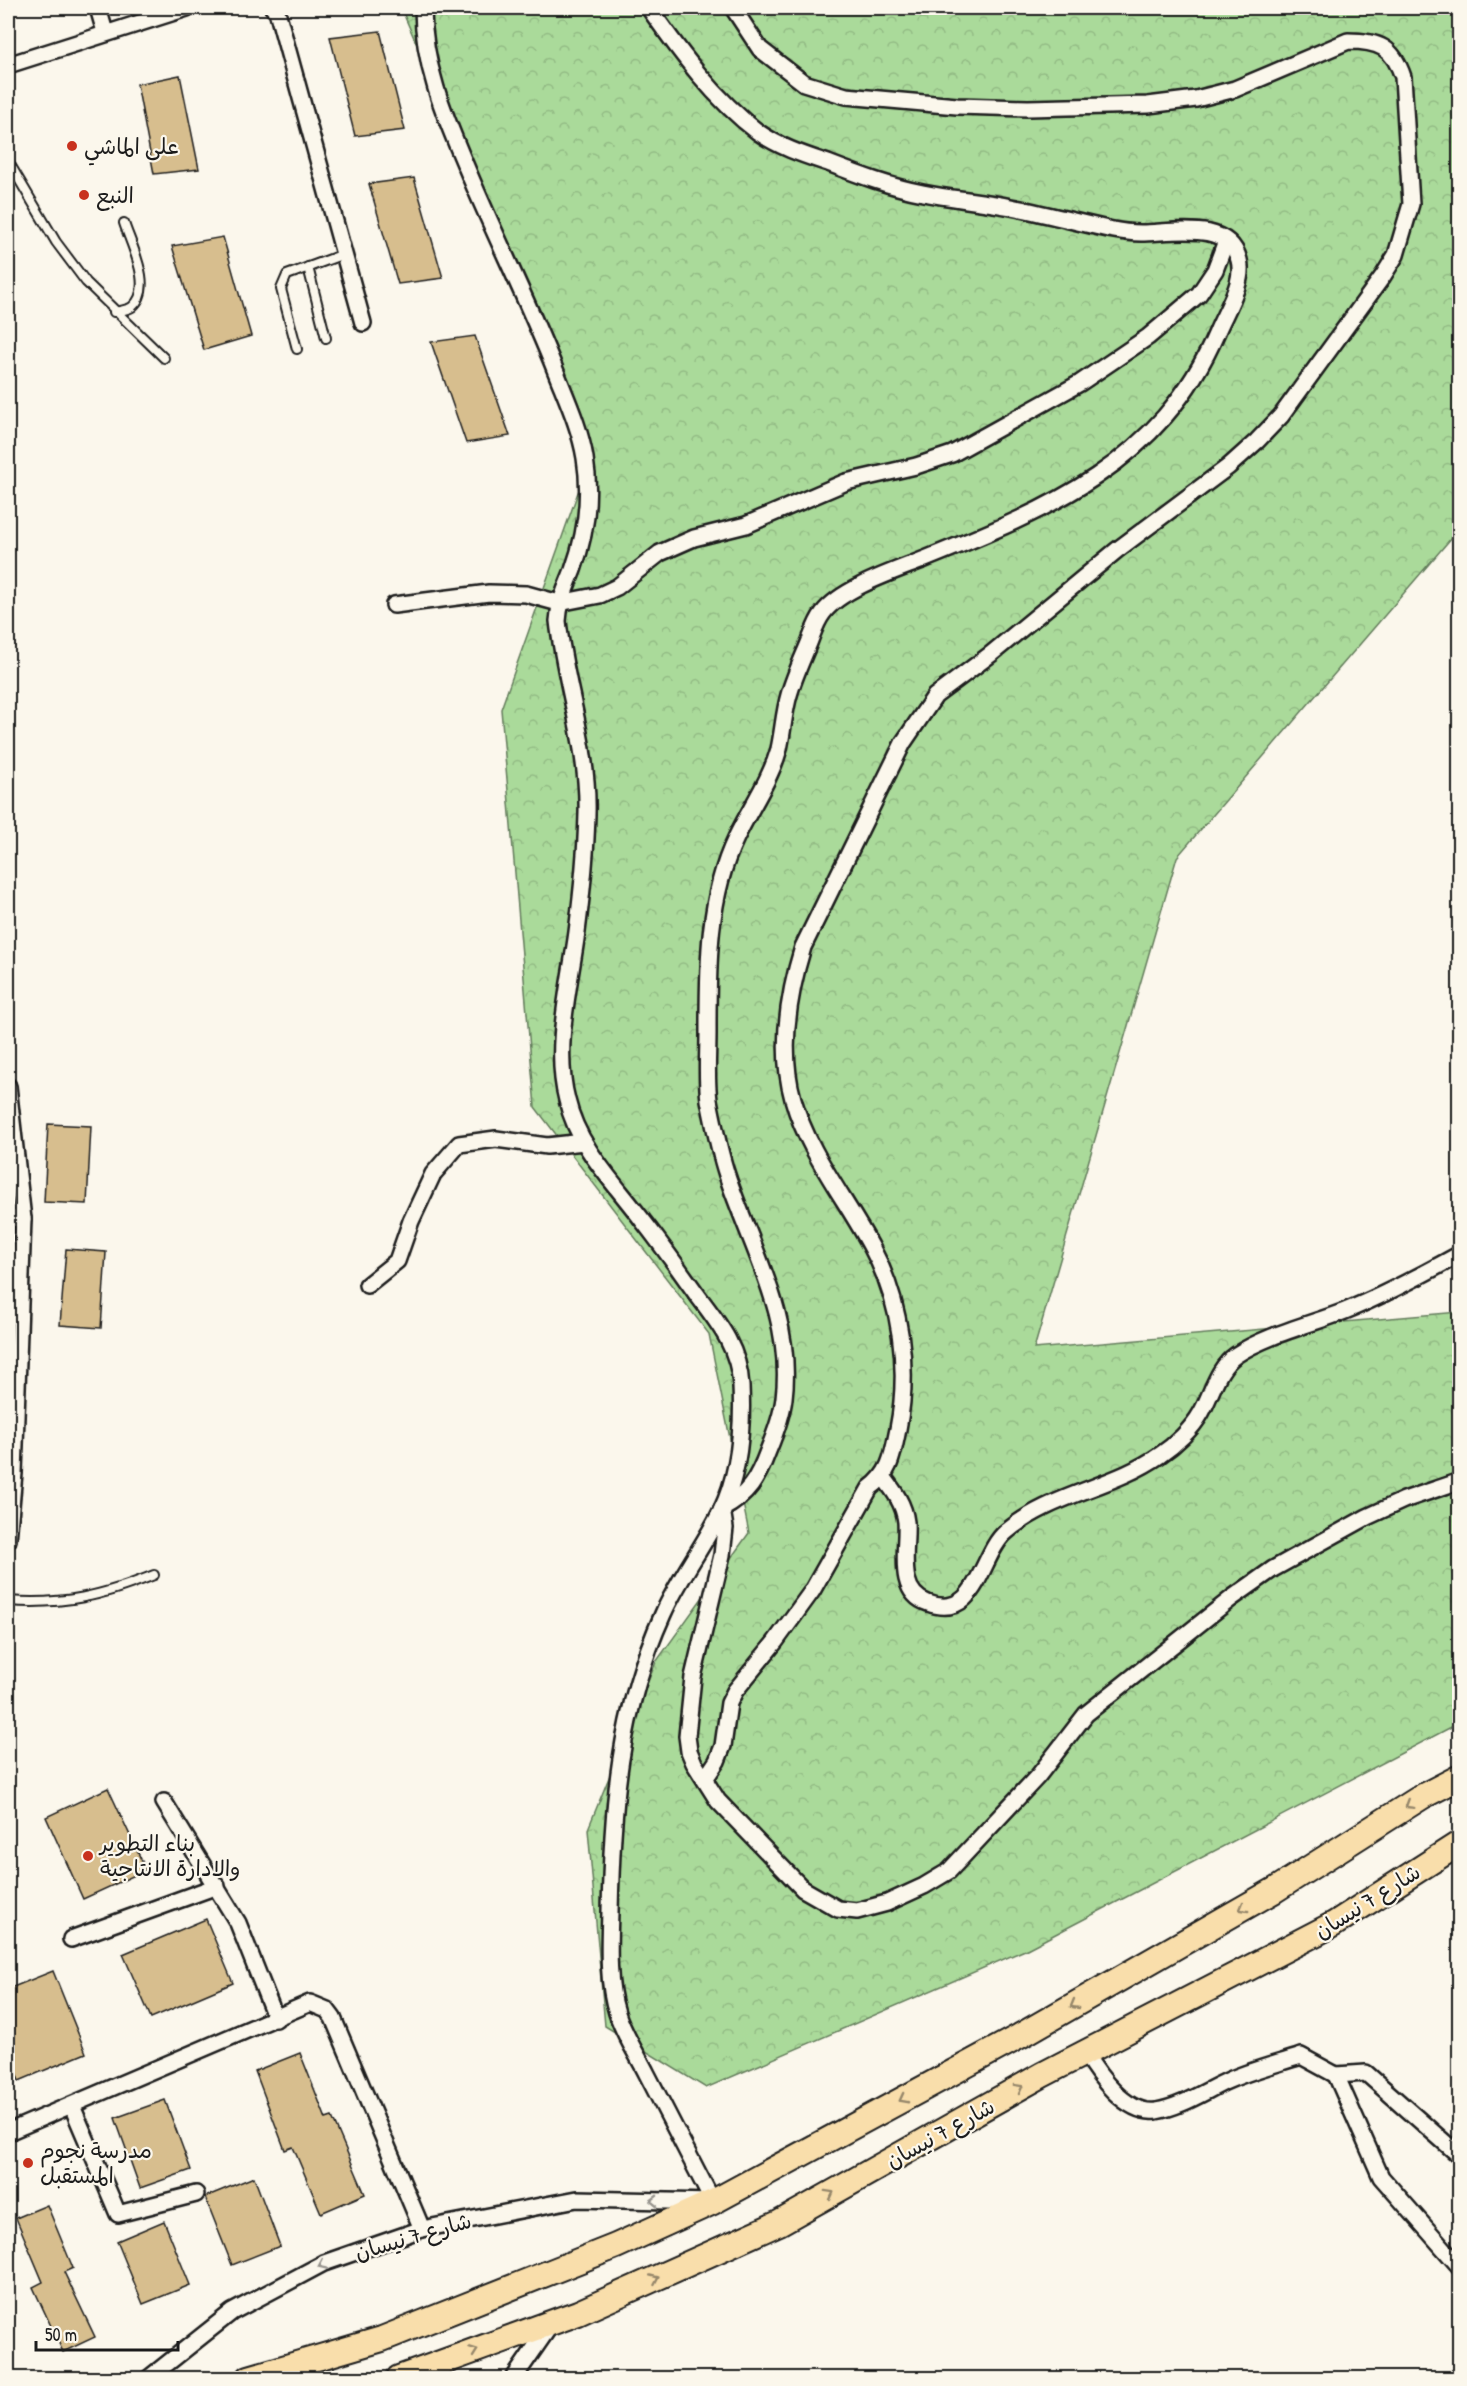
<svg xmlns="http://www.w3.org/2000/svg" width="1467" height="2386" viewBox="0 0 1467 2386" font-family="'Patrick Hand','Playpen Sans Arabic',sans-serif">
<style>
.forest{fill:url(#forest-crowns);stroke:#637b5b;stroke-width:1.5}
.building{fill:#d7be8e;stroke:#1c1c1c;stroke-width:1.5}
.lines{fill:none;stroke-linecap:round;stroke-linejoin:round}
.lane-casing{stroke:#1c1c1c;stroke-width:12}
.street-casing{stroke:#1c1c1c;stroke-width:20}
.primary-casing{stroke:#1c1c1c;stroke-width:28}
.lane{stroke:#fbf7ec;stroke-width:8}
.street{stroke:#fbf7ec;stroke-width:15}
.primary{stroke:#f9deab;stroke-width:24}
.oneway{stroke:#96876b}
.oneway2{stroke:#97948e}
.poi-dot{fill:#c8321e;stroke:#fbf7ec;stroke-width:2}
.labels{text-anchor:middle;stroke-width:4.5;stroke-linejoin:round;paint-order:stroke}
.poi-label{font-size:22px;fill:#1c1c1c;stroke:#fbf7ec;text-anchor:start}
.street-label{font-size:22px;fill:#1c1c1c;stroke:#fbf7ec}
</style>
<defs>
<pattern id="forest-crowns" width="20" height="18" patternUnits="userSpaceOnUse" patternTransform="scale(1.5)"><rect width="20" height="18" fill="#aada9a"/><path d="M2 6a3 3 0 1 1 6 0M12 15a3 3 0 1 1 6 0" fill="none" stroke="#92ba84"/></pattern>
</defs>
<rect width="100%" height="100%" fill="#fbf7ec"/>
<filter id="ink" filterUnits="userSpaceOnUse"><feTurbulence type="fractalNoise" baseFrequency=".0167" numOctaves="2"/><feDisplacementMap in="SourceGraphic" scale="12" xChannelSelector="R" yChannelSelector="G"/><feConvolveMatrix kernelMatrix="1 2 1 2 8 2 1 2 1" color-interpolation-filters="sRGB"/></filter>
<g filter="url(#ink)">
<polygon class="forest" points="401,8 1459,8 1459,529 1177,857 1034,1349 1459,1312 1459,1723 1025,1950 706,2088 605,2026 588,1829 656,1662 749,1533 709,1334 535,1107 501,709 593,450"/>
<g class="building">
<polygon points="380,31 405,130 355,136 330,37"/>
<polygon points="180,75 199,169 154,174 137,84"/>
<polygon points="414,178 443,278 398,284 369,184"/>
<polygon points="223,237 251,336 204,350 172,246"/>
<polygon points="475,336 510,436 466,443 431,342"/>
<polygon points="48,1124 91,1126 87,1204 44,1202"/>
<polygon points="66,1249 106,1252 101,1328 60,1325"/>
<polygon points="108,1788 146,1870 83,1899 46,1817"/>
<polygon points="206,1919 233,1983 151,2018 123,1954"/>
<polygon points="53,1971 86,2053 19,2081 8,2052 8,1989"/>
<polygon points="300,2053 326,2119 332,2117 365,2194 321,2213 293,2147 285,2150 255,2071"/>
<polygon points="165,2100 191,2170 140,2188 115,2118"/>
<polygon points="254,2177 280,2246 232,2265 205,2197"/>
<polygon points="47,2205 73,2268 64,2272 95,2337 63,2352 33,2287 43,2282 16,2218"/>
<polygon points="164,2221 190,2285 143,2304 117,2241"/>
</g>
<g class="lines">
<defs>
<g id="lane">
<polyline points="8,161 56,242 86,282 164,358"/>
<polyline points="308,267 326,338"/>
<path d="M 114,312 C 119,311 128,310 132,307 C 155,289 131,245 124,223"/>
<polyline points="297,349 281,289 287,275 344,254"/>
<path d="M 8,1601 C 64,1605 102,1596 154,1575"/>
</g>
<g id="street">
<polyline points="98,8 105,32"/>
<polyline points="273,8 277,11 363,323"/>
<path d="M 649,8 C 680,52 714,99 758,132 C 779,147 804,155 828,163 C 859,175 891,187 923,193 C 952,199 982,201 1011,207 C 1043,213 1075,222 1108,229 C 1118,231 1130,233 1141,233 C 1171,233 1228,219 1239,260 C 1245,282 1225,312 1217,332 C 1160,466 1044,511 920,561 C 892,572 841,589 823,613 C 816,622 813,633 809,643 C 802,660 794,677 789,695 C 784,712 783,731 779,749 C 770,781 750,808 736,838 C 707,898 708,969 708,1034 C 708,1055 706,1078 709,1100 C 714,1125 719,1151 727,1175 C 751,1248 794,1318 784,1398 C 782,1416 775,1434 768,1451 C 758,1478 748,1496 722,1509"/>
<polyline points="8,65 187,8"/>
<polyline points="394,605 489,593 526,594 559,603 600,595 617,587 660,553 694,538 746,525 846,482 916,466 952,454 1080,383 1148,337 1199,294 1215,270 1226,241"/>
<polyline points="8,1086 23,1219 14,1473 8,1540"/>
<polyline points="8,1218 23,1219"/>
<polyline points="367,1285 397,1261 411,1221 433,1174 459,1144 496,1139 547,1146 584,1142"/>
<path d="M 884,1478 C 894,1491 904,1504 906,1522 C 908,1548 895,1592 928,1603 C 978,1622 980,1554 1006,1532 C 1050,1494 1113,1488 1160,1455 C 1175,1445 1192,1429 1201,1413 C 1212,1394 1217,1368 1236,1355 C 1266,1335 1312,1324 1345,1311 C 1385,1295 1422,1275 1460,1254"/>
<polyline points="722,1509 725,1528 722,1555 693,1677 687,1736 689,1751 694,1763 718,1801 803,1889 838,1909 857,1911 887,1903 924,1886 949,1871 1038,1776 1086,1714 1232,1598 1273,1569 1367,1517 1404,1500 1460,1481"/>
<path d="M 705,1779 L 717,1761 L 723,1746 L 729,1703 L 735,1691 L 775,1642 L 812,1591 L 870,1488 C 891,1473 893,1453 898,1429 C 910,1368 901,1302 872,1248 C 846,1199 808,1153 793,1099 C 779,1049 788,996 803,947 L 903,743 L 935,696 L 991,654 L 1117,550 L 1228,467 L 1257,441 L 1281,416 L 1383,276 L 1396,255 L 1411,204 L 1403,77 C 1393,47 1379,41 1348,41 L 1235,89 L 1196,99 L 1148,105 L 1028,108 L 957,106 L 846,96 L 804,83 L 760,49 L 733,8"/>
<polyline points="164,1802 238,1923 276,2019"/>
<polyline points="71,1939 217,1886"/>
<path d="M 1085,2053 C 1098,2075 1126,2115 1156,2111 C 1181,2107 1205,2091 1227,2081 C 1251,2070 1277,2064 1301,2056 L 1336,2075 L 1366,2073 L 1460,2156"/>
<polyline points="1336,2075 1381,2177 1460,2267"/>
<polyline points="72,2106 118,2214 196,2194"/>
<polyline points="8,2132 310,2003 327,2010 333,2018 422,2229"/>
<path d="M 149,2378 L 232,2312 L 324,2263 L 422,2229 L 577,2199 L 713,2202 C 691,2159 669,2117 647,2074 C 637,2054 624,2035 617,2013 C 607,1982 609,1945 610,1912 C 612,1808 619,1711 663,1614 C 679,1578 704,1546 721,1511 C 739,1474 743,1427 741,1386 C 739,1349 720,1325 698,1296 C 680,1271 662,1245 643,1221 C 615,1183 578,1148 567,1100 C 553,1047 570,985 577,932 C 582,893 586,853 587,814 C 589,748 565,685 558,621 C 559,602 566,588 573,570 C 586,534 591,495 585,458 C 580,428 567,400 556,372 C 530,306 498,242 470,176 C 447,121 423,69 423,8"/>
<polyline points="514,2378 552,2323"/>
</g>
<g id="primary">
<polyline points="249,2378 382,2339 616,2246 713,2202 1020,2036 1275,1890 1423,1796 1460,1777"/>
<polyline points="399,2378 578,2313 779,2223 1042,2075 1334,1924 1460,1843"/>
</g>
</defs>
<use href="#lane" class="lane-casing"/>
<use href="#street" class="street-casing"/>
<use href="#primary" class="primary-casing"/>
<use href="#lane" class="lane"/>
<use href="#street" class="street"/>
<use href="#primary" class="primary"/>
</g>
<defs><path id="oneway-chevron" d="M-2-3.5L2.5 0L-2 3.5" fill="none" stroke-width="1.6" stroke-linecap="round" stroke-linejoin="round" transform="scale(1.5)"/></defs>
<g class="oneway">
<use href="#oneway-chevron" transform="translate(1409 1805) rotate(148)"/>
<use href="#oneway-chevron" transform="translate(1243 1908) rotate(150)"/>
<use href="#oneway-chevron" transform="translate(1074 2005) rotate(150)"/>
<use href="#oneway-chevron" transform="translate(1019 2088) rotate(-29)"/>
<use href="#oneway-chevron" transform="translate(903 2099) rotate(152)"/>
<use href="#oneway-chevron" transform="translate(830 2194) rotate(-29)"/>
<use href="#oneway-chevron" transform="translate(655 2279) rotate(-24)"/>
<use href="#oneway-chevron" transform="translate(474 2351) rotate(-20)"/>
</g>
<g class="oneway2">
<use href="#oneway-chevron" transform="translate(654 2201) rotate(-179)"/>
<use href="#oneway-chevron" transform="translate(322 2265) rotate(155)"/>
</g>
</g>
<g class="poi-dot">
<circle cx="72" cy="146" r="6"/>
<circle cx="84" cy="195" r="6"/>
<circle cx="88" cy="1856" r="6"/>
<circle cx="28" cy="2163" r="6"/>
</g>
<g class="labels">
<g class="poi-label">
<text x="84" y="154">على الماشي</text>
<text x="96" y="203">النبع</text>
<text x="100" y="1851">بناء التطوير<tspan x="100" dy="25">والادارة الانتاجية</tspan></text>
<text x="40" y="2158">مدرسة نجوم<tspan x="40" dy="25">المستقبل</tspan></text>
</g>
<g class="street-label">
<text transform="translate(1367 1901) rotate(-32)" y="8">شارع 7 نيسان</text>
<text transform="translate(940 2133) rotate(-29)" y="8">شارع 7 نيسان</text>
<text transform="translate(413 2236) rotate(-16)" y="8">شارع 7 نيسان</text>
</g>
</g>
<rect width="1467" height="2386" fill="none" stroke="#fbf7ec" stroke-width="30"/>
<rect x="15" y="15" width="1437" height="2356" fill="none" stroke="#1c1c1c" stroke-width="2" filter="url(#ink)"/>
<path d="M36 2341v9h142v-9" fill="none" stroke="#1c1c1c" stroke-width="3"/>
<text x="45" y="2341" font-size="18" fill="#1c1c1c" stroke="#fbf7ec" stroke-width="4.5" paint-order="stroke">50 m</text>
</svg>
